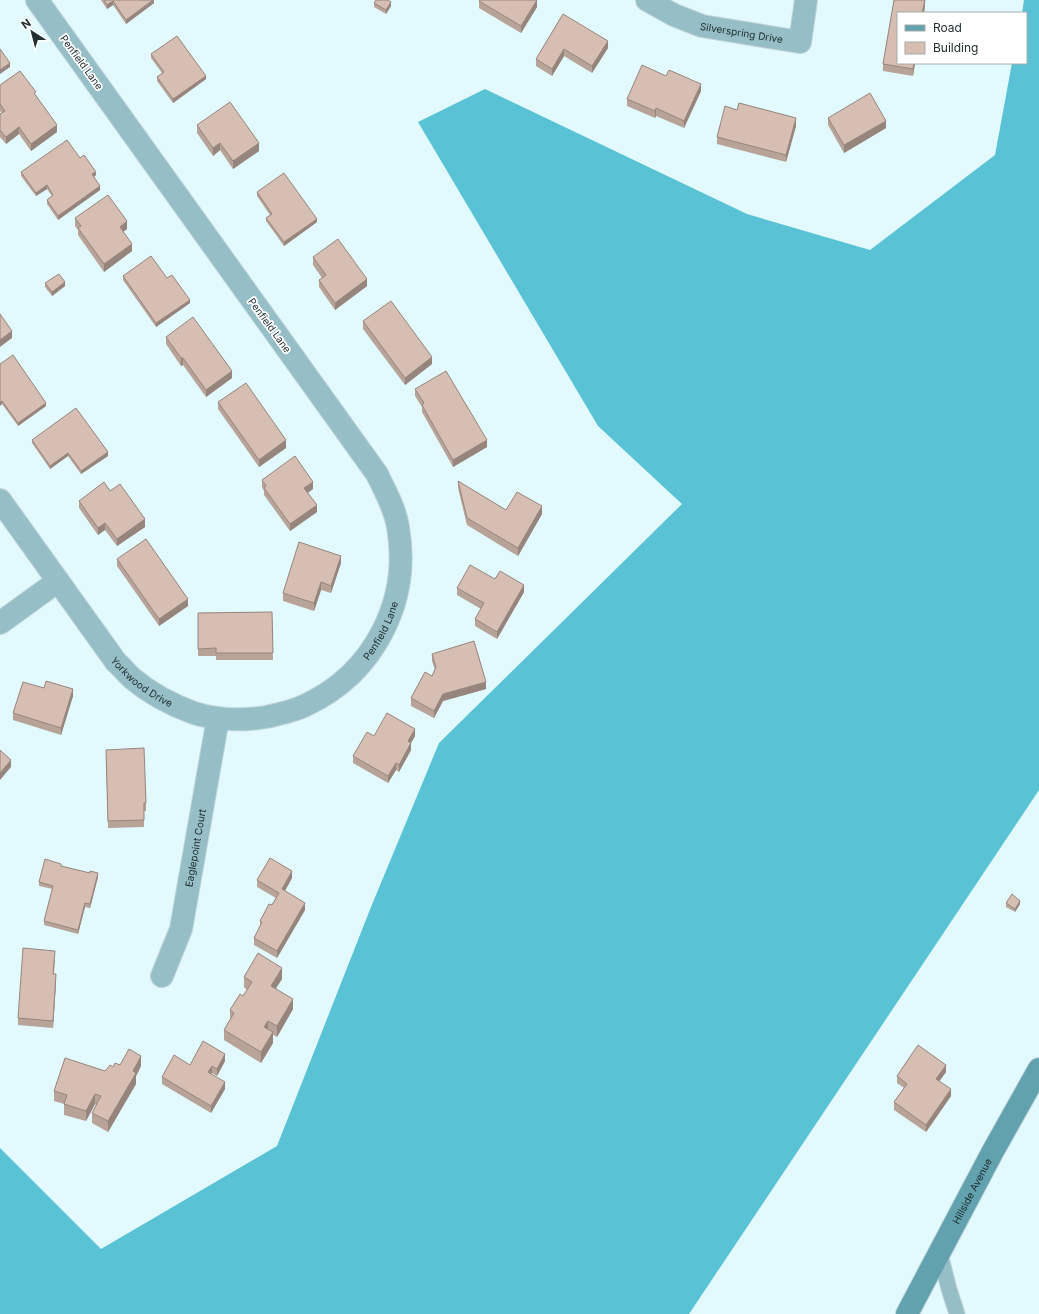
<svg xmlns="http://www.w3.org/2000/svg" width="1039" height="1314" viewBox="0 0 1039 1314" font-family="Inter,sans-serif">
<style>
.forest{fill:#59c2d5}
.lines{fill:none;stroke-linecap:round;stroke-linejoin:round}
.lane-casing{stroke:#bfd4d9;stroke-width:17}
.street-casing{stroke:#bfd4d9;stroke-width:24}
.secondary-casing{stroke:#bfd4d9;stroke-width:24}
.lane{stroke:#95bec6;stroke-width:15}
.street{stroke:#95bec6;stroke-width:22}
.secondary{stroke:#62a2af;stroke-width:22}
.wall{fill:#b8a399}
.shaded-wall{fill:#96857d}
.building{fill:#d6beb2;stroke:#96857d}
.labels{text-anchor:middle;stroke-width:3.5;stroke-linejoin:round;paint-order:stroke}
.street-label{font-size:10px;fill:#222e30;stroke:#fff}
</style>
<rect width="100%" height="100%" fill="#e2f9fe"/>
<polygon class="forest" points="1024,0 1039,0 1039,790 689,1314 0,1314 0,1148 101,1249 277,1146 371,907 439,743 682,504 598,426 418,122 485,89 747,214 870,250 995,155 1012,63 1026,63 1026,13 1022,13"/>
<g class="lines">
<defs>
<polyline id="lane" points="940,1254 949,1289 957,1314"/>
<g id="street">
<path id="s1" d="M 647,0 L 674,15 L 702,26 L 800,42 L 806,0"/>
<path id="s2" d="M 0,500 L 116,662 C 122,667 127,674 133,679 C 151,694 172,705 194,713 C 216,720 243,721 266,717 C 280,714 294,711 306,705 C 374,673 411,601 398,527 C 395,508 385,491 377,474 L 37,0"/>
<polyline points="0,623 58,581"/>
<path id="s3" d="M 162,976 L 181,929 L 218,718"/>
</g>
<g id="secondary">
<path id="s4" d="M 907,1314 L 993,1151 L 1039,1069"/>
</g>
</defs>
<use href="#lane" class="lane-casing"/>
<use href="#street" class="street-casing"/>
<use href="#secondary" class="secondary-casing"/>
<use href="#lane" class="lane"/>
<use href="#street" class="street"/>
<use href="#secondary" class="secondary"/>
</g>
<g class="wall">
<polygon points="101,0 154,0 154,3 126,24 113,5 107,9"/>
<polygon points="894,0 925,0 925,5 924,13 898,13 898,63 915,63 913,76 883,71 883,64"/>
<polygon points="479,1 537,7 521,33 479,8"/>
<polygon points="374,3 391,6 386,14 374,7"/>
<polygon points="563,14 608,48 592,73 564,56 552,76 536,66 536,59"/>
<polygon points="151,54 206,79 173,103 157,81 157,77 162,73 151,58"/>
<polygon points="0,85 36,95 57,132 31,151 19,134 6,144 0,137 0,114 2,113 0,111"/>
<polygon points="701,91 684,128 656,116 655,118 627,106 627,99"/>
<polygon points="828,118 886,128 844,153 828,125"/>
<polygon points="197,125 259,151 233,169 220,150 213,156 197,133"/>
<polygon points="796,126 786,162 717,144 717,137"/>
<polygon points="80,158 96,175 94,177 100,190 58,220 47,204 47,200 52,196 47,189 36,196 21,176 21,172"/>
<polygon points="257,192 317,222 284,246 266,221 266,218 270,215 257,196"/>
<polygon points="75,218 127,229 123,232 132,251 104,272 78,235 78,230 75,226"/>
<polygon points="313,257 367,286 335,310 319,287 319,280 322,278 313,265"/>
<polygon points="123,276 167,278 190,303 156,327 123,280"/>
<polygon points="45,283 65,286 52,296 45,287"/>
<polygon points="363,321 432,364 405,385 363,329"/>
<polygon points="166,337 232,378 206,397 183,365 181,366 166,344"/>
<polygon points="0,364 46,406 18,426 2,404"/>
<polygon points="415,389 487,447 453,467 422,412 422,407 415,396"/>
<polygon points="218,402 286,448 259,467 218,409"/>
<polygon points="32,440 108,456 81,474 68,456 50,469 32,443"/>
<polygon points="262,480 313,489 308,493 317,512 290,531 264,495 264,491 262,487"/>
<polygon points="458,481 506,510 542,514 518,556 467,525 458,488"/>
<polygon points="110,491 145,527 117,546 105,530 98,535 79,508 79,501"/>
<polygon points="117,559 188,606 159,626 117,566"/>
<polygon points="341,563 331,593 321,590 314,611 283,601 283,593"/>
<polygon points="495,579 524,592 497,639 475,626 475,619 481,609 457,595 457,588"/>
<polygon points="272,612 273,660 216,660 216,656 198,656 198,613"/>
<polygon points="432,654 486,689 443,701 434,718 411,706 411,698 432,676 435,670 432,661"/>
<polygon points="44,688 73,696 61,735 13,720 13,713"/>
<polygon points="374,736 415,736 411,743 411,750 399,772 396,770 388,783 353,763 353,756"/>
<polygon points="106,757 146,803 146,811 144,811 144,827 108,828"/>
<polygon points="61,866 98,877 90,908 85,907 78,934 44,925 44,921 53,889 39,886 39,882"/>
<polygon points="292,878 285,891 305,910 277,958 254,945 254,938 260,927 260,921 272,905 276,898 257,887 257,880"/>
<polygon points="1006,903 1020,904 1015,912 1006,907"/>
<polygon points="55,958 54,974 56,982 53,1028 18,1025 18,1018"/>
<polygon points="244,977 282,979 276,988 293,1009 277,1037 273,1035 273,1043 261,1063 224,1040 224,1030 230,1019 230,1010 243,996 247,990 244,987"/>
<polygon points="225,1061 217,1076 212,1073 211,1074 225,1089 211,1113 162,1084 162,1077 190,1065"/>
<polygon points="120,1065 141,1066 136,1076 136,1084 108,1132 92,1123 92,1113 96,1105 95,1104 86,1121 64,1115 64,1104 54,1101 54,1091 105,1071 113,1067"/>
<polygon points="946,1072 939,1081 951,1096 926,1132 894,1110 894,1102 904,1088 897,1083 897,1076"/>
</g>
<g class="shaded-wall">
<polygon points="154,0 154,3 126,24 126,20"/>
<polygon points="537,0 537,7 521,33 521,26"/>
<polygon points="925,0 925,5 924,13 922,13"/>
<polygon points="113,1 113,5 107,9 107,5"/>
<polygon points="391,2 391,6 386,14 386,10"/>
<polygon points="608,41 608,48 592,73 592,66"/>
<polygon points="564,49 564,56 552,76 552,69"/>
<polygon points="10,63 10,67 0,74 0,70"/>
<polygon points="914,63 915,63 913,76 913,69"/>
<polygon points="206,76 206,79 173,103 173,99"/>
<polygon points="701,84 701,91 684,128 684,121"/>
<polygon points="656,108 656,116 655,118 655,111"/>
<polygon points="796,118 796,126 786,162 786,155"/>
<polygon points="886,121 886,128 844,153 844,145"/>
<polygon points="57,125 57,132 31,151 31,144"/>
<polygon points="19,127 19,134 6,144 6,137"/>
<polygon points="220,143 220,150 213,156 213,148"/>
<polygon points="259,143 259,151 233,169 233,161"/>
<polygon points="96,172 96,175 92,178 92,174"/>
<polygon points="47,185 47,189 36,196 36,193"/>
<polygon points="100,186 100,190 58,220 58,216"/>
<polygon points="317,219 317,222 284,246 284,242"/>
<polygon points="127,221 127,229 120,234 120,227"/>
<polygon points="132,244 132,251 104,272 104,264"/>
<polygon points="367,279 367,286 335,310 335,303"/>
<polygon points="65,282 65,286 52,296 52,292"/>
<polygon points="190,300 190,303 156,327 156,323"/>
<polygon points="12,331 12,338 0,347 0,340"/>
<polygon points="432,357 432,364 405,385 405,378"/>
<polygon points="181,358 183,358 183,365 181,366"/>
<polygon points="232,371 232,378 206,397 206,390"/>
<polygon points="2,401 2,404 0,406 0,402"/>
<polygon points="46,403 46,406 18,426 18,423"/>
<polygon points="286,440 286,448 259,467 259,460"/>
<polygon points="487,440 487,447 453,467 453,460"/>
<polygon points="108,452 108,456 81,474 81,471"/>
<polygon points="68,453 68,456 50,469 50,466"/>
<polygon points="313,482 313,489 304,495 304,488"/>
<polygon points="317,505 317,512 290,531 290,524"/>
<polygon points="542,506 542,514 518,556 518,548"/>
<polygon points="145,519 145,527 117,546 117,539"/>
<polygon points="105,523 105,530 98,535 98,528"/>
<polygon points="341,556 341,563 331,593 331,586"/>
<polygon points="321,582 321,590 314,611 314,603"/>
<polygon points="524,585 524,592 497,639 497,632"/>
<polygon points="188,599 188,606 159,626 159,619"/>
<polygon points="486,682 486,689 443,701 434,718 434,711 443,694"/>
<polygon points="73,689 73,696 61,735 61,728"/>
<polygon points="415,729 415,736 408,748 408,741"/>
<polygon points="411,743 411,750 399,772 399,765"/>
<polygon points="11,760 11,767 0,780 0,773"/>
<polygon points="396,763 396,770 388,783 388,776"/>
<polygon points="292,871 292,878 282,896 282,889"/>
<polygon points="98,873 98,877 90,908 90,904"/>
<polygon points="1020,901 1020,904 1015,912 1015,909"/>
<polygon points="85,903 85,907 78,934 78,930"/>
<polygon points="305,903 305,910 277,958 277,951"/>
<polygon points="282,968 282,979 271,996 271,986"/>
<polygon points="56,974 56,982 53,1028 53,1021"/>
<polygon points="293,999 293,1009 277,1037 277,1026"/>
<polygon points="268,1021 268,1031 264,1027"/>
<polygon points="273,1032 273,1043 261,1063 261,1052"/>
<polygon points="225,1054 225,1061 217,1076 217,1069"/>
<polygon points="141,1056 141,1066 136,1076 136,1084 108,1132 108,1121"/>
<polygon points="946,1065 946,1072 936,1086 936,1079"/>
<polygon points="212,1066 212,1073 208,1079 208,1072"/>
<polygon points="225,1082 225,1089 211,1113 211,1106"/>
<polygon points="951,1089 951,1096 926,1132 926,1125"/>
<polygon points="95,1094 95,1104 86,1121 86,1111"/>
</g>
<g class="building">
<polygon points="104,0 153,0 126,20 113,1 107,5"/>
<polygon points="376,0 388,0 391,2 386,10 374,3"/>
<polygon points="480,0 537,0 521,26 479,1"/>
<polygon points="894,0 925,0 922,13 898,13 898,63 914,63 913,69 883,64"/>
<polygon points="563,14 608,41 592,66 564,49 552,69 536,59"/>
<polygon points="177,36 206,76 173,99 157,77 164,72 151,54"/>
<polygon points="0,49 10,63 0,70"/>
<polygon points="642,65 666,76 669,70 701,84 684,121 656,108 655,111 627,99"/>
<polygon points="20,71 36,92 34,93 57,125 31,144 19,127 6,137 0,130 0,114 5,111 0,104 0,85"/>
<polygon points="870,93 886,121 844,145 828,118"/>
<polygon points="230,102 259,143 233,161 220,143 213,148 197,125"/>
<polygon points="739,103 796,118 786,155 717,137 725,106 737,110"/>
<polygon points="67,140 80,158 84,155 96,172 92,174 100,186 58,216 47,200 53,195 47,185 36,193 21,172"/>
<polygon points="284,173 317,219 284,242 266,218 272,214 257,192"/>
<polygon points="108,195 127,221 120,227 132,244 104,264 78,228 81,226 75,218"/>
<polygon points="338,239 367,279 335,303 319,280 326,275 313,257"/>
<polygon points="151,256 167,278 172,275 190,300 156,323 123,276"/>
<polygon points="59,274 65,282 52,292 45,283"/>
<polygon points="391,301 432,357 405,378 363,321"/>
<polygon points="0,314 12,331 0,340"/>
<polygon points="193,317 232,371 206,390 183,358 181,358 166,337"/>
<polygon points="13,355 46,403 18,423 2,401 0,402 0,364"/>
<polygon points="446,371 487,440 453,460 422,405 424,403 415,389"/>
<polygon points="246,383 286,440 259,460 218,402"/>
<polygon points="76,408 108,452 81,471 68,453 50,466 32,440"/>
<polygon points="295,456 313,482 304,488 317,505 290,524 264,488 266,486 262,480"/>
<polygon points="458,481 506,510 517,492 542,506 518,548 467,518"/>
<polygon points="104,482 110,491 120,484 145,519 117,539 105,523 98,528 79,501"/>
<polygon points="146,539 188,599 159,619 117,559"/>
<polygon points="299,542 341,556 331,586 321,582 314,603 283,593"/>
<polygon points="470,565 495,579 500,571 524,585 497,632 475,619 484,603 457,588"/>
<polygon points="272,612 273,653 216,653 216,648 198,649 198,613"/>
<polygon points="474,641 486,682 443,694 434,711 411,698 425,672 432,676 436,667 432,654"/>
<polygon points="46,681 73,689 61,728 13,713 23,682 44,688"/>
<polygon points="387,713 415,729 408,741 411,743 399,765 396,763 388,776 353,756 367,732 374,736"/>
<polygon points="144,748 146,803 144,803 144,820 108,821 106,750"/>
<polygon points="0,750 11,760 0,773"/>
<polygon points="270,858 292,871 282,889 305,903 277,951 254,938 262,922 260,921 269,904 272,905 279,893 257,880"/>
<polygon points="45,859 61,864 61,866 90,873 90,871 98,873 90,904 85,903 78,930 44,921 53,886 39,882"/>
<polygon points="1012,894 1020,901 1015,909 1006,903"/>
<polygon points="23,948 55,951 53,974 56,974 53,1021 18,1018"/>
<polygon points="258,953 282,968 271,986 293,999 277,1026 268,1021 264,1027 273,1032 261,1052 224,1030 234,1013 230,1010 240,994 243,996 252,982 244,977"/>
<polygon points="203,1041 225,1054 217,1069 212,1066 208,1072 225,1082 211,1106 162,1077 174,1055 190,1065"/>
<polygon points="918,1045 946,1065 936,1079 951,1089 926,1125 894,1102 907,1084 897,1076"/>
<polygon points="129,1049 141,1056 133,1071 136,1073 108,1121 92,1113 101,1096 95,1094 86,1111 64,1104 67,1095 54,1091 65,1058 105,1071 110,1065 113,1067 115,1063 120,1065"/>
</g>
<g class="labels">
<g class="street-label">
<text dy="4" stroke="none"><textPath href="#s1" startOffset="101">Silverspring Drive</textPath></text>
<text transform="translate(82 62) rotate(54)" y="4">Penfield Lane</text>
<text transform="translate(270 325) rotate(54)" y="4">Penfield Lane</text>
<text dy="4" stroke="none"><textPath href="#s2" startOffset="516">Penfield Lane</textPath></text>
<text dy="4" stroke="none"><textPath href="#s2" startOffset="232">Yorkwood Drive</textPath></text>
<text dy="4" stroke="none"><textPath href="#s3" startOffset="133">Eaglepoint Court</textPath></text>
<text dy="4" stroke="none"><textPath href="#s4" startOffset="139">Hillside Avenue</textPath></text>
</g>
</g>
<rect x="897" y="12" width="130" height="52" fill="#ffffff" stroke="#a7abac"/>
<rect x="905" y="25" width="20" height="6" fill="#62a2af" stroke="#a7abac"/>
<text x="933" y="32" font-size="12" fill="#222e30">Road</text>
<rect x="905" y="42" width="20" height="12" fill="#d6beb2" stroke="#a7abac"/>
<text x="933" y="52" font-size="12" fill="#222e30">Building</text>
<g transform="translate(32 32) rotate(324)" stroke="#ffffff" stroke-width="3" paint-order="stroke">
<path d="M0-3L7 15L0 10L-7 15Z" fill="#222e30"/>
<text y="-6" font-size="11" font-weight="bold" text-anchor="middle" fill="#222e30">N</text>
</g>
</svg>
